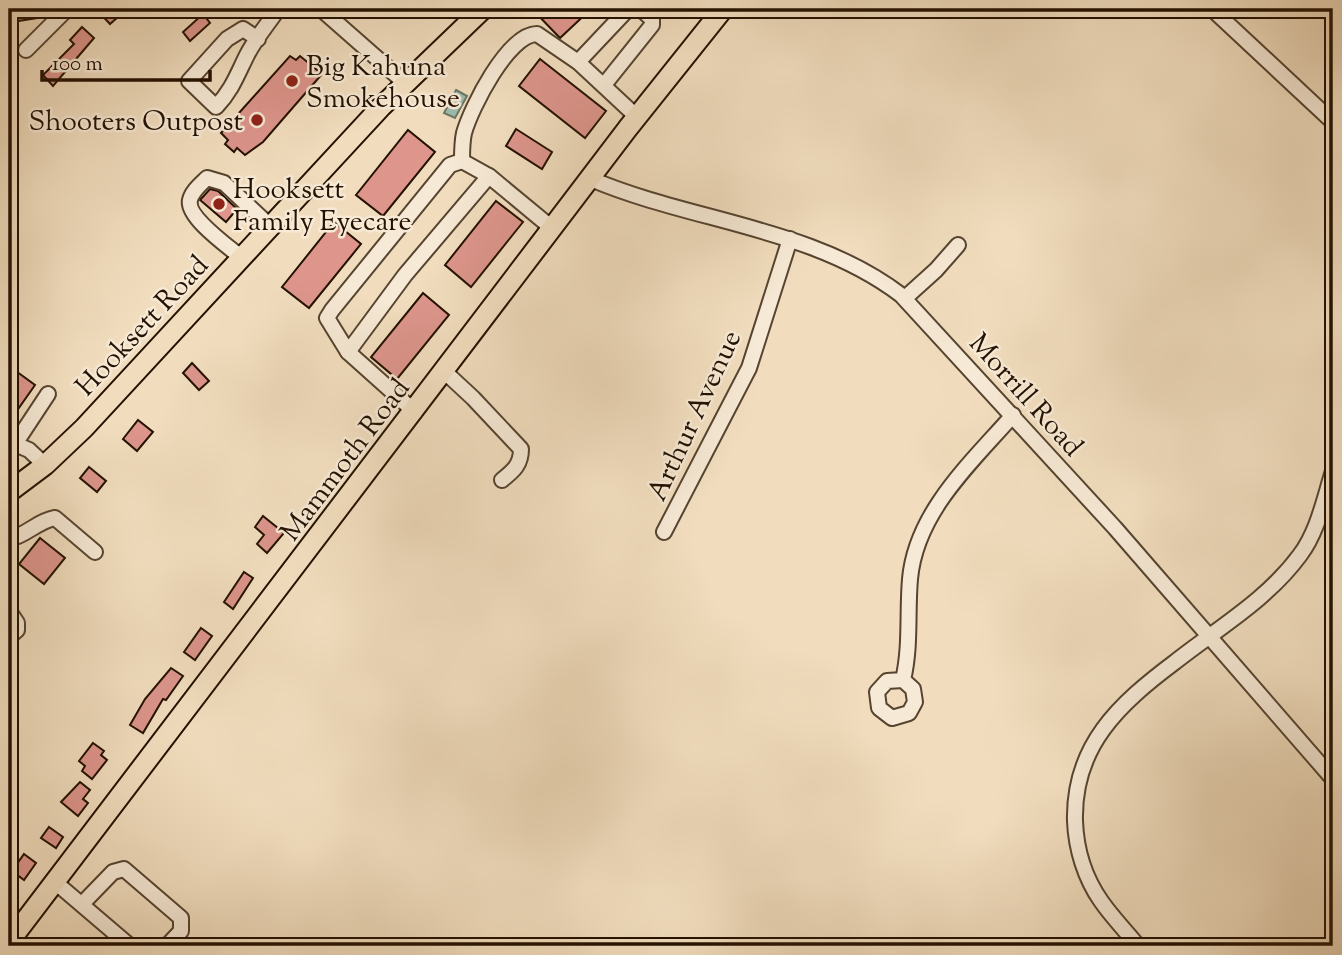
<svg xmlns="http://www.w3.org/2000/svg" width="1342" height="955" viewBox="0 0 1342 955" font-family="'Sorts Mill Goudy',serif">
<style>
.water{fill:#9bbcae;stroke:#6b7869;stroke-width:2}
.building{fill:#dd958c;stroke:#231101;stroke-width:2}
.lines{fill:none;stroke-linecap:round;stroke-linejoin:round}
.minor-casing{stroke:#564430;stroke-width:18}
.major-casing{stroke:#231101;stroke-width:23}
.minor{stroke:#f6e9d5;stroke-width:14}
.major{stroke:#f1ddbe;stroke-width:19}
.poi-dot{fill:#8f2418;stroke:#f6e9d5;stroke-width:2.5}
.labels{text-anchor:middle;stroke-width:5;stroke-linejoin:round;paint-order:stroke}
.poi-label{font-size:28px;fill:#231101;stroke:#f6e9d5;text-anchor:start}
.street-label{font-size:28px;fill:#231101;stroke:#f6e9d5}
</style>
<rect width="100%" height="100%" fill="#f1ddbe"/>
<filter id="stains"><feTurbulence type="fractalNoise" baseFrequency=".00286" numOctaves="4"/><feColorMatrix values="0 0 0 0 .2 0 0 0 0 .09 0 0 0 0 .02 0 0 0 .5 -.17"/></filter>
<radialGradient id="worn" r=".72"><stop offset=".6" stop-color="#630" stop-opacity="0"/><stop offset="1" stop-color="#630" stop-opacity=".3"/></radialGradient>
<polygon class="water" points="456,90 467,96 455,118 444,113"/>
<g class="building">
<polygon points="16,9 36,9 38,18 18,21"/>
<polygon points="96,9 127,9 110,24"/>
<polygon points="532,9 591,9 560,38"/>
<polygon points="203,14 210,23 190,41 183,32"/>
<polygon points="82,27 94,38 53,86 43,75 74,44 70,40"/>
<polygon points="290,56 296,60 300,56 322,74 263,142 245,155 237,148 234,152 225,144 228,140 221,133"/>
<polygon points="540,59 606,111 585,138 519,86"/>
<polygon points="516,129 552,152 542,169 506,146"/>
<polygon points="408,130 435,152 383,216 356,195"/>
<polygon points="210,189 218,191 237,209 226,222 200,200"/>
<polygon points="496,201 523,222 471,287 445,265"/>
<polygon points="334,222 361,244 309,308 282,287"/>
<polygon points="423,293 449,315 397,379 371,357"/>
<polygon points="192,363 209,381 199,390 183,373"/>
<polygon points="9,366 35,385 9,422"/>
<polygon points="138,420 153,432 137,451 123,439"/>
<polygon points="89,467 106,481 97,492 80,478"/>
<polygon points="263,516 284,533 267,553 257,544 264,535 255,527"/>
<polygon points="40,538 65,558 44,584 19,564"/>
<polygon points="244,572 253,578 233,609 224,602"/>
<polygon points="201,628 212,636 195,660 184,652"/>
<polygon points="171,668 183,676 166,700 163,699 143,733 130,725 145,699"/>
<polygon points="93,743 104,751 101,755 107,760 92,779 82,771 85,766 79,761"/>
<polygon points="80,782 90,790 83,799 88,803 78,816 61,802"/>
<polygon points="49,827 63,837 56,848 41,838"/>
<polygon points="24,854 36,863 24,880 12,871"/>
</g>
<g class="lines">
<defs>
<g id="minor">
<polyline points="321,9 404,82"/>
<polyline points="1212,9 1333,122"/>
<path d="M 258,39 L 243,29 L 227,39 L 189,81 L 216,107 C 232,90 237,75 247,55 C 255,39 268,24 278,9"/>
<polyline points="26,50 67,9"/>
<polyline points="578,62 628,9"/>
<polyline points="604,85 652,25 652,19 641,9"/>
<polyline points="462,161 450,165 332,310 327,318 348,352 405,275 489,176"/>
<path d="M 591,179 C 692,222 812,227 901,295 L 1115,528 L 1333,779"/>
<path d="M 553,229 L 489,176 L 462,161 C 462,152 462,142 464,133 C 471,108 508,34 537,34 L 578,62 L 637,117"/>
<path d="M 242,258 C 229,247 186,217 190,200 C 192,191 201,184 207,178 L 224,183 L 271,227"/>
<polyline points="905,298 936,270 958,245"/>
<polyline points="348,352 415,412"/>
<path d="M 445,372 L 473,398 L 521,449 C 521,465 513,471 502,480"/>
<polyline points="45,465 29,450 15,444 48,394"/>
<polyline points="664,532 749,368 790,239"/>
<path d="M 9,539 C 26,536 37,521 55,518 L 95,552"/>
<polyline points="9,611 17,623 17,630 9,637"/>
<path d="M 903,680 L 887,681 L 877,692 L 879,708 L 892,718 L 909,713 L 915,702 L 913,689 L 903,680 C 911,646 907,613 910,579 C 916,512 971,463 1013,415"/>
<polyline points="55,882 130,946"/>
<polyline points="82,904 113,872 124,869 181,918 181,931 167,946"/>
<path d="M 1138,946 C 1126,931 1112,917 1101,901 C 1085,878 1076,849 1075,821 C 1073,746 1119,704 1175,662 C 1218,628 1267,600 1300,555 C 1318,531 1324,499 1333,471"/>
</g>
<g id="major">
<polyline points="9,492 45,465 84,428 381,107 483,9"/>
<polyline points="9,942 628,128 723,9"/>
</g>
</defs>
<use href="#minor" class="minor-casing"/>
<use href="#major" class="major-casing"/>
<use href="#minor" class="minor"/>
<use href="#major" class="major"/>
</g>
<g class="poi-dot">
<circle cx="292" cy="81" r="7"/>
<circle cx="257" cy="120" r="7"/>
<circle cx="219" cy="204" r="7"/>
</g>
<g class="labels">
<g class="poi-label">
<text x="306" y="75">Big Kahuna<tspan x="306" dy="32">Smokehouse</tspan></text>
<text x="243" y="130" text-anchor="end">Shooters Outpost</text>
<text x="233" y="198">Hooksett<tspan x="233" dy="32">Family Eyecare</tspan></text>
</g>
<g class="street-label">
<text transform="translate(141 325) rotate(-47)" y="10">Hooksett Road</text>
<text transform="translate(1027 394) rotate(48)" y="10">Morrill Road</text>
<text transform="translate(693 415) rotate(-65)" y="10">Arthur Avenue</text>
<text transform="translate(344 459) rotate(-53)" y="10">Mammoth Road</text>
</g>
</g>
<rect width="1342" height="955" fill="none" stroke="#f1ddbe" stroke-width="35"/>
<rect x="10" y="10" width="1321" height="934" fill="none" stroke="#231101" stroke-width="3.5"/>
<rect x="18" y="18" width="1307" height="920" fill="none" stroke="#231101" stroke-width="2"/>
<path d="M42 70v10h168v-10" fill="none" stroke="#231101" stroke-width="3.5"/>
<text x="52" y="70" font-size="21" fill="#231101" stroke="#f6e9d5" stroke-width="5" paint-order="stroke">100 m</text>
<rect width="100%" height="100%" filter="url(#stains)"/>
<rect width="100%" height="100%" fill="url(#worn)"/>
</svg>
